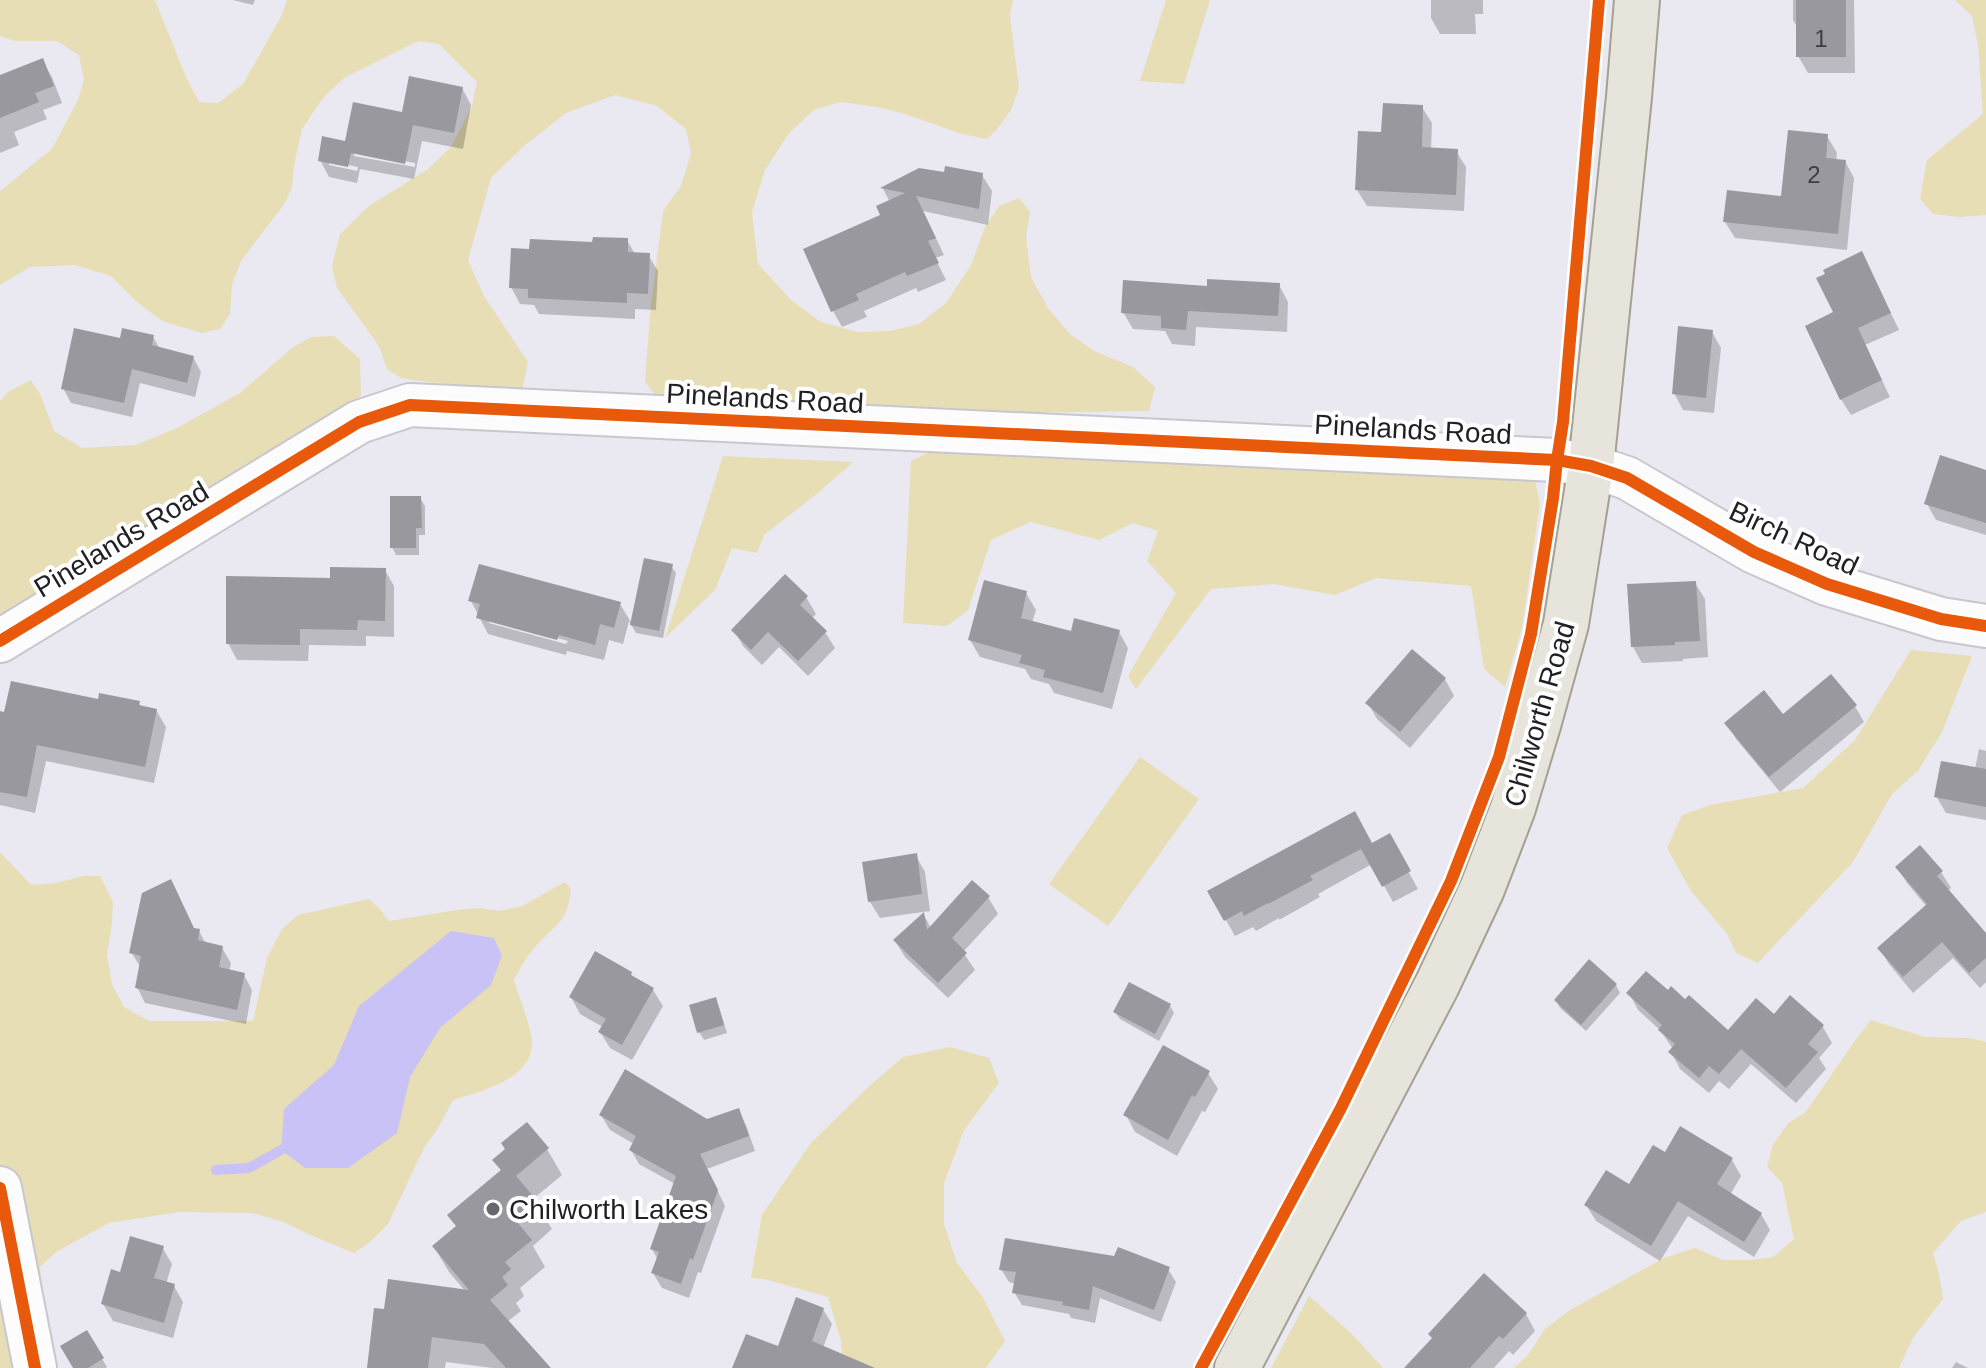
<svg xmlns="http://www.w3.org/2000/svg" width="1986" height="1368" viewBox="0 0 1986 1368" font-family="Arial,sans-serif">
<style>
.green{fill:#e7deb5}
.water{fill:#c9c2f6}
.shadow{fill:#0003;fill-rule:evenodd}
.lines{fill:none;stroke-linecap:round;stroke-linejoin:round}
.stream{stroke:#c9c2f6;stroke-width:10}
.building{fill:#99989e}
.minor-casing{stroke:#c8c7cf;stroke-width:46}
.major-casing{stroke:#a4a193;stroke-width:48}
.minor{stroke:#fcfcfd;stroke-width:42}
.major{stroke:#e6e4db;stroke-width:44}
.cycleway-casing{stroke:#fff;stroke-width:17}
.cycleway{stroke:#e8590c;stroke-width:12}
.poi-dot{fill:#67666d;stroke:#fff;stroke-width:3}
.labels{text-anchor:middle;stroke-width:8;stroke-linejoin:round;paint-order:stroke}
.number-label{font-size:24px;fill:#3e3d43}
.street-label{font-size:28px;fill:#201f25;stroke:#fff}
.poi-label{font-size:28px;fill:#201f25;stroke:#fff;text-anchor:start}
</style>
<rect width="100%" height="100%" fill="#eae9f2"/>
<g class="green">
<polygon points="0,0 155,0 186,77 199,102 218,103 243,84 281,17 287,0 1013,0 1010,16 1019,88 1011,110 997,129 987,139 962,134 905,114 877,107 840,102 814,110 789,133 765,170 752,212 758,264 791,300 821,322 858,332 889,331 919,324 946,303 971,265 985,227 999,206 1019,198 1030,212 1026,237 1031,277 1048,308 1070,334 1094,351 1133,367 1155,387 1149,411 917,414 655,395 645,382 650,313 663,211 681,186 691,153 686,129 657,106 615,95 566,113 524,146 491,178 468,260 484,296 528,362 522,391 435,383 401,378 387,369 379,346 337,288 332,266 340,234 369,206 428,169 451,147 472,106 477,82 439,44 418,41 344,78 323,98 302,129 295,160 292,187 285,203 241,261 232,285 230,314 220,329 202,333 162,321 138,303 111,276 75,265 30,267 0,285 0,191 52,149 78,100 84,80 79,55 57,41 15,41 0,36"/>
<polygon points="1166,0 1210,0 1184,84 1140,81"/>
<polygon points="1955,0 1986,0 1986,215 1960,217 1933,214 1920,199 1927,160 1983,114 1978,45 1972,16"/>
<polygon points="334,336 360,359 361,396 343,410 0,625 0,401 9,391 31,380 41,396 54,431 82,448 136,445 177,428 240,393 292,348 311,337"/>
<polygon points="929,452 1534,476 1540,504 1522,628 1505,687 1484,669 1471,586 1376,578 1335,595 1274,584 1211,589 1136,689 1128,676 1176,593 1147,561 1158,531 1133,523 1099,540 1031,522 991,540 968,610 947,626 903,623 911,461"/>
<polygon points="723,456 853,462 819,492 764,535 757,553 732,548 715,590 665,638"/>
<polygon points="1911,650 1972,656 1942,732 1918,771 1892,794 1853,862 1758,963 1736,953 1727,934 1691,891 1667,848 1682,815 1710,805 1803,788 1855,740"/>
<polygon points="1140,757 1199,799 1108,926 1049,884"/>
<path d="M 0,852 L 31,885 L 57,883 L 83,876 L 100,876 L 113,902 L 112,924 L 107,955 L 112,984 L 124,1007 L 149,1021 L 253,1021 L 267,958 L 282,929 L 298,915 L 369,899 L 379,908 L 389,921 L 457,910 L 480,908 L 499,911 L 522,906 L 565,882 L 571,889 C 567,928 551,925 531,952 C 524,960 520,970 514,980 C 519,996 530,1025 532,1040 C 535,1079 481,1091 453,1100 L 438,1128 L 424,1148 L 388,1224 L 370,1242 L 354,1253 L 308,1234 L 284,1222 L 253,1213 L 179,1212 L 109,1223 L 56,1252 L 40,1267 L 46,1321 L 55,1368 L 0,1368 Z"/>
<polygon points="1871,1020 1925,1037 1969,1038 1986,1042 1986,1212 1961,1221 1933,1253 1939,1274 1943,1299 1913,1338 1899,1368 1514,1368 1528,1355 1545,1329 1570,1310 1664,1258 1695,1248 1723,1260 1750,1260 1773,1257 1794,1239 1782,1183 1767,1167 1773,1145 1788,1123 1805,1113 1857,1038"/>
<polygon points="950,1047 989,1058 999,1083 964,1130 944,1183 944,1224 957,1263 982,1296 1005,1341 986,1368 843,1368 841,1341 828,1297 764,1279 751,1278 762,1215 811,1143 867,1088 903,1057"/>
<polygon points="1309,1296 1352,1334 1383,1368 1271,1368"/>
</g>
<polygon class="water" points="451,931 494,938 502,956 491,985 440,1028 410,1077 397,1133 348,1168 305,1168 281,1150 284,1109 334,1065 359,1006"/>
<g class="shadow">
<polygon points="233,0 255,0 253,5"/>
<polygon points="1431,0 1483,0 1483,14 1475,14 1476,34 1440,34 1431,18"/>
<polygon points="1793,0 1854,0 1855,73 1808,73 1798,56 1798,29 1793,20"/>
<polygon points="42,61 52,77 62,103 43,110 47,119 14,132 19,145 0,153 0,78"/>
<path d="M 462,88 L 471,105 L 463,149 L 422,141 L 414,179 L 360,169 L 357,183 L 329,177 L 320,160 L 347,143 L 404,114 ZM 354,152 L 415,163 L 415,167 L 354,156 ZM 329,161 L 358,167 L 357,171 L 329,165 Z"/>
<polygon points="1422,107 1432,123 1431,150 1456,151 1466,167 1464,211 1367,206 1357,190 1383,134"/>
<polygon points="1827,136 1837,153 1836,161 1845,161 1854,178 1847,250 1735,238 1725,222 1783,198"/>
<polygon points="920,170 946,174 982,175 992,191 988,225 923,211 944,255 935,258 946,280 918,292 916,288 864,311 867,317 842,327 833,311 890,202 883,189"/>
<polygon points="627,240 635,254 648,255 658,271 656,310 635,309 635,319 539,314 534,305 520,304 511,287 594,244"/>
<polygon points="1870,270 1899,330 1865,345 1890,397 1851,415 1841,399 1836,313"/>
<polygon points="1279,285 1288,302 1287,332 1196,327 1195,346 1172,344 1165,331 1133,329 1123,312 1209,288"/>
<polygon points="1712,332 1721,348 1714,413 1683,410 1674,393"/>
<polygon points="153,337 160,349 193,357 201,372 195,397 140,383 132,417 71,403 63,388 121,341"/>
<polygon points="1986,472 1986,535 1936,520 1927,504"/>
<polygon points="420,498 425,506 425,535 419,535 419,555 396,555 392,547"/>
<path d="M 671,566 L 676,573 L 663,638 L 636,633 L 629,621 L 623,644 L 609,640 L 604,660 L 567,651 L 566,655 L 488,634 L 471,601 L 620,604 L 632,624 ZM 489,619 L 568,641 L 566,644 L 489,623 Z"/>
<polygon points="385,570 394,586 394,637 366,636 366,646 309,645 308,661 237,660 228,643 332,580"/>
<polygon points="1695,583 1705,599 1708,657 1683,659 1683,661 1642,663 1633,647"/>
<polygon points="1026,593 1036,610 1032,623 1072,634 1119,632 1128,648 1112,709 1054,693 1049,684 1031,679 1025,669 980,657 970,640"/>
<polygon points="806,597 816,614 811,619 825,632 835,648 808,676 779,647 762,665 743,646 734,630"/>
<polygon points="1413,652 1445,679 1454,696 1410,748 1377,719 1368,703"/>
<polygon points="100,701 139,703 141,707 156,710 166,727 154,783 46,761 35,813 0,805 0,713"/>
<polygon points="1855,706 1864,722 1780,792 1736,739 1727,723"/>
<polygon points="1979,749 1986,751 1986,820 1946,813 1936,796 1975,769"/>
<polygon points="1389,836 1418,889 1393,902 1372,864 1318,894 1320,897 1279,920 1279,918 1256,931 1253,927 1235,936 1210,892 1372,845"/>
<polygon points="916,856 925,872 930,911 880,918 870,902"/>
<polygon points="1897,867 1941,872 1951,888 1947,891 1986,936 1986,982 1980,988 1953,958 1913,993 1889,964 1879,948 1927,907 1907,883"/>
<polygon points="988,897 998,914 963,952 975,970 948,998 905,957 895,941 924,915 931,928"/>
<polygon points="194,930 199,931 206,944 222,948 231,963 229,972 244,975 252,990 246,1024 145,1003 137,987 141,968 131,952"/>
<polygon points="631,974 633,979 653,990 663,1006 632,1060 610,1048 600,1032 603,1027 580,1014 571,997"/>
<polygon points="1616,985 1620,993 1586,1031 1560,1008 1556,1000"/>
<polygon points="1668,992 1729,1033 1774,1017 1790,998 1823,1027 1832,1043 1819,1058 1826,1069 1796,1103 1751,1064 1729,1089 1719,1081 1709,1093 1680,1069 1671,1052 1673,1049 1660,1030 1638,1010 1629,993"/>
<polygon points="715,1000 719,1007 727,1033 704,1040 699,1032"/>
<polygon points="1170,1006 1174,1013 1159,1041 1120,1019 1115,1012"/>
<polygon points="1208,1073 1218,1089 1205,1112 1202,1111 1177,1156 1135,1132 1126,1115"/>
<polygon points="738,1110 746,1125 755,1151 707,1169 725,1206 701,1273 698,1272 689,1298 662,1288 653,1273 658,1260 652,1249 675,1184 639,1164 631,1150 634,1144 610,1130 601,1115 707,1121"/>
<polygon points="547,1149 562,1175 533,1199 552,1229 533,1246 545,1267 520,1288 524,1296 516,1303 521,1311 507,1322 548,1368 493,1368 446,1362 445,1368 369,1368 386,1312 465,1291 449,1272 434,1247 457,1228 502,1172 495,1160"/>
<polygon points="1732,1160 1741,1176 1730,1195 1761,1214 1770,1230 1754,1257 1688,1216 1660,1261 1596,1221 1586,1205 1629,1186"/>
<polygon points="162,1247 172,1264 166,1284 174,1286 183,1302 173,1338 113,1321 103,1304 122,1274"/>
<polygon points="1001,1269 1168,1269 1176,1282 1161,1322 1100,1298 1095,1323 1071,1318 1069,1314 1022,1305 1014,1292 1016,1284 1009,1282"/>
<polygon points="823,1309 832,1324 823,1348 740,1368 779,1348"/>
<polygon points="1526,1314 1535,1331 1513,1355 1509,1351 1494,1368 1418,1368"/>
<polygon points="86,1333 107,1367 105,1368 75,1368"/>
<polygon points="1956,1362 1968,1368 1952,1368"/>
</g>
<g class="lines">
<polyline class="stream" points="216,1170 249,1168 281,1150"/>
</g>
<g class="building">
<rect x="1796" y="0" width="50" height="57"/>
<polygon points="43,58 54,86 35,93 39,102 0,118 0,75"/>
<polygon points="409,76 463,87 454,133 413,125 405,164 351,153 348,167 318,161 322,136 345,141 353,102 402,112"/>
<polygon points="1383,103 1423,105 1422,147 1458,149 1456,195 1355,190 1358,131 1381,132"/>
<polygon points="1788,130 1828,134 1826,158 1846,160 1838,234 1723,222 1727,190 1781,196"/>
<polygon points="945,166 983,173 979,209 916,196 936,238 928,241 939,263 907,276 905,272 856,294 859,300 831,312 803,249 880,215 876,206 905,193 880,188 919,168 944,172"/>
<polygon points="593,237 628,238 628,252 650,253 648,294 627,293 627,303 528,298 528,289 509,288 511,248 529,249 530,239 592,242"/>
<polygon points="1862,251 1891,313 1858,328 1882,380 1840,400 1805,326 1833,312 1816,278 1825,274 1823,270"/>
<polygon points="1207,279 1280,283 1278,316 1188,311 1186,330 1161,328 1161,316 1121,313 1123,280 1207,286"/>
<polygon points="1678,326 1713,330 1706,398 1672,394"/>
<polygon points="74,328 120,338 122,328 154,335 152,345 194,356 187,383 132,369 124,403 61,389"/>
<polygon points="1940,455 1986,470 1986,523 1924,504"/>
<polygon points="390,496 421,496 422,528 416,528 416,548 390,548"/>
<polygon points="644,558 673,564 659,631 630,625"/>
<polygon points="479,564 621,602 614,628 600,624 595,645 559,635 557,640 476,618 480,604 468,601"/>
<polygon points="330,567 386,568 385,621 358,620 357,630 300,629 300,645 226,644 226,576 330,578"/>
<polygon points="785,574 808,596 800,605 827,631 798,661 768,632 751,650 731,630"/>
<polygon points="984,580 1027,591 1021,618 1071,631 1074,618 1120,630 1103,693 1043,677 1045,670 1019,663 1022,655 968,640"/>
<polygon points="1696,581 1700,641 1675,642 1675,645 1631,647 1627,584"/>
<polygon points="1412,649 1446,678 1400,732 1365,703"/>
<polygon points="1831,674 1857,705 1769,777 1724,723 1764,690 1783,714"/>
<polygon points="11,681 98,699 99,693 140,701 139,705 157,709 145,767 37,745 27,797 0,792 0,711 4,712"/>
<polygon points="1941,761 1986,769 1986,807 1934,797"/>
<polygon points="1355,811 1372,843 1390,833 1411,871 1382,887 1361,849 1310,876 1313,880 1268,904 1268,903 1244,916 1242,911 1224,921 1207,891"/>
<polygon points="1920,845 1943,871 1937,876 1986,933 1986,958 1969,973 1942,942 1903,977 1877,948 1927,904 1895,867"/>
<polygon points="917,853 922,894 868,902 862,862"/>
<polygon points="171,879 194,928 200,929 198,940 223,946 219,967 245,973 237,1010 135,988 141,956 129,953 142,893"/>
<polygon points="972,880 990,896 952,938 967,953 938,983 893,940 924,912 927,930"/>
<polygon points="595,951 632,972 631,975 654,988 622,1045 598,1032 606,1019 569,997"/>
<polygon points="1589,959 1617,984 1581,1025 1554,1000"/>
<polygon points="1646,971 1668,990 1671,986 1685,999 1689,995 1728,1030 1756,998 1774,1014 1790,995 1824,1025 1808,1044 1818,1052 1786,1088 1741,1049 1719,1074 1709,1066 1699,1078 1668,1052 1675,1044 1658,1030 1662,1025 1626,993"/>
<polygon points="1129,982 1171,1004 1155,1034 1113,1012"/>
<polygon points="716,997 724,1025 697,1033 689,1005"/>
<polygon points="1163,1045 1210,1071 1195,1097 1192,1095 1168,1140 1123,1115"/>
<polygon points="625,1069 707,1119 739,1108 749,1136 700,1154 718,1190 693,1260 690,1258 681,1284 651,1273 659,1252 650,1249 676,1176 629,1150 636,1136 599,1115"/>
<polygon points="527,1122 549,1148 516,1176 539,1203 517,1222 532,1240 505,1262 511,1269 502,1277 508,1285 490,1300 551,1368 506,1368 484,1344 432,1337 428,1368 367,1368 374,1308 384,1309 388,1279 469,1290 432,1246 456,1226 447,1215 501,1170 492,1160 505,1149 501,1143"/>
<polygon points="1680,1126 1733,1158 1717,1184 1762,1213 1744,1242 1678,1201 1651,1246 1584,1205 1606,1170 1629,1184 1653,1145 1665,1152"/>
<polygon points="130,1236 164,1246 154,1278 175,1284 164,1323 101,1304 111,1269 120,1272"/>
<polygon points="1005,1238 1114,1256 1118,1247 1170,1267 1154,1310 1093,1286 1089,1310 1062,1305 1063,1302 1012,1293 1016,1272 999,1270"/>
<polygon points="1484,1273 1527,1313 1503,1339 1499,1336 1470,1368 1404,1368 1432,1338 1428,1334"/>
<polygon points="796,1297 824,1308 812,1341 875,1368 732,1368 746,1334 778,1346"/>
<polygon points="87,1330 104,1358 88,1368 73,1368 60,1346"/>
</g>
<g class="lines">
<defs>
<g id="minor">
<polyline points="0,641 359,422 410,405 1557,460 1591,466 1627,478 1754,552 1827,584 1941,619 1986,626"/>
<polyline points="0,1188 35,1368"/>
</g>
<polyline id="major" points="1237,1368 1437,985 1482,889 1513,808 1538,725 1566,624 1591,466 1629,97 1637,0"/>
</defs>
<use href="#minor" class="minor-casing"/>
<use href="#major" class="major-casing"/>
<use href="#minor" class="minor"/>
<use href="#major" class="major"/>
<defs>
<g id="cycleway">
<polyline points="0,641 359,422 410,405 1557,460 1591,466 1627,478 1754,552 1827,584 1941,619 1986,626"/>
<polyline points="0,1188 35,1368"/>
<polyline points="1201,1368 1341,1108 1451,881 1499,757 1531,634 1553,498 1557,460 1563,422 1599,0"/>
</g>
</defs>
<use href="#cycleway" class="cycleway-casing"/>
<use href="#cycleway" class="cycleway"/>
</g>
<circle class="poi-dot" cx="493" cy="1209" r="8"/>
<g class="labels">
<g class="number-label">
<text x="1821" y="47">1</text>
<text x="1814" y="183">2</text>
</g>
<g class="street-label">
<text transform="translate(765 398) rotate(3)" y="10">Pinelands Road</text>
<text transform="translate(1413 429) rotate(3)" y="10">Pinelands Road</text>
<text transform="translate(1794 538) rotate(25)" y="10">Birch Road</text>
<text transform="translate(121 539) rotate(-31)" y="10">Pinelands Road</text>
<text transform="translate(1539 714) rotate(-74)" y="10">Chilworth Road</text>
</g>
<g class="poi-label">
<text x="509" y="1219">Chilworth Lakes</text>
</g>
</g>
</svg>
